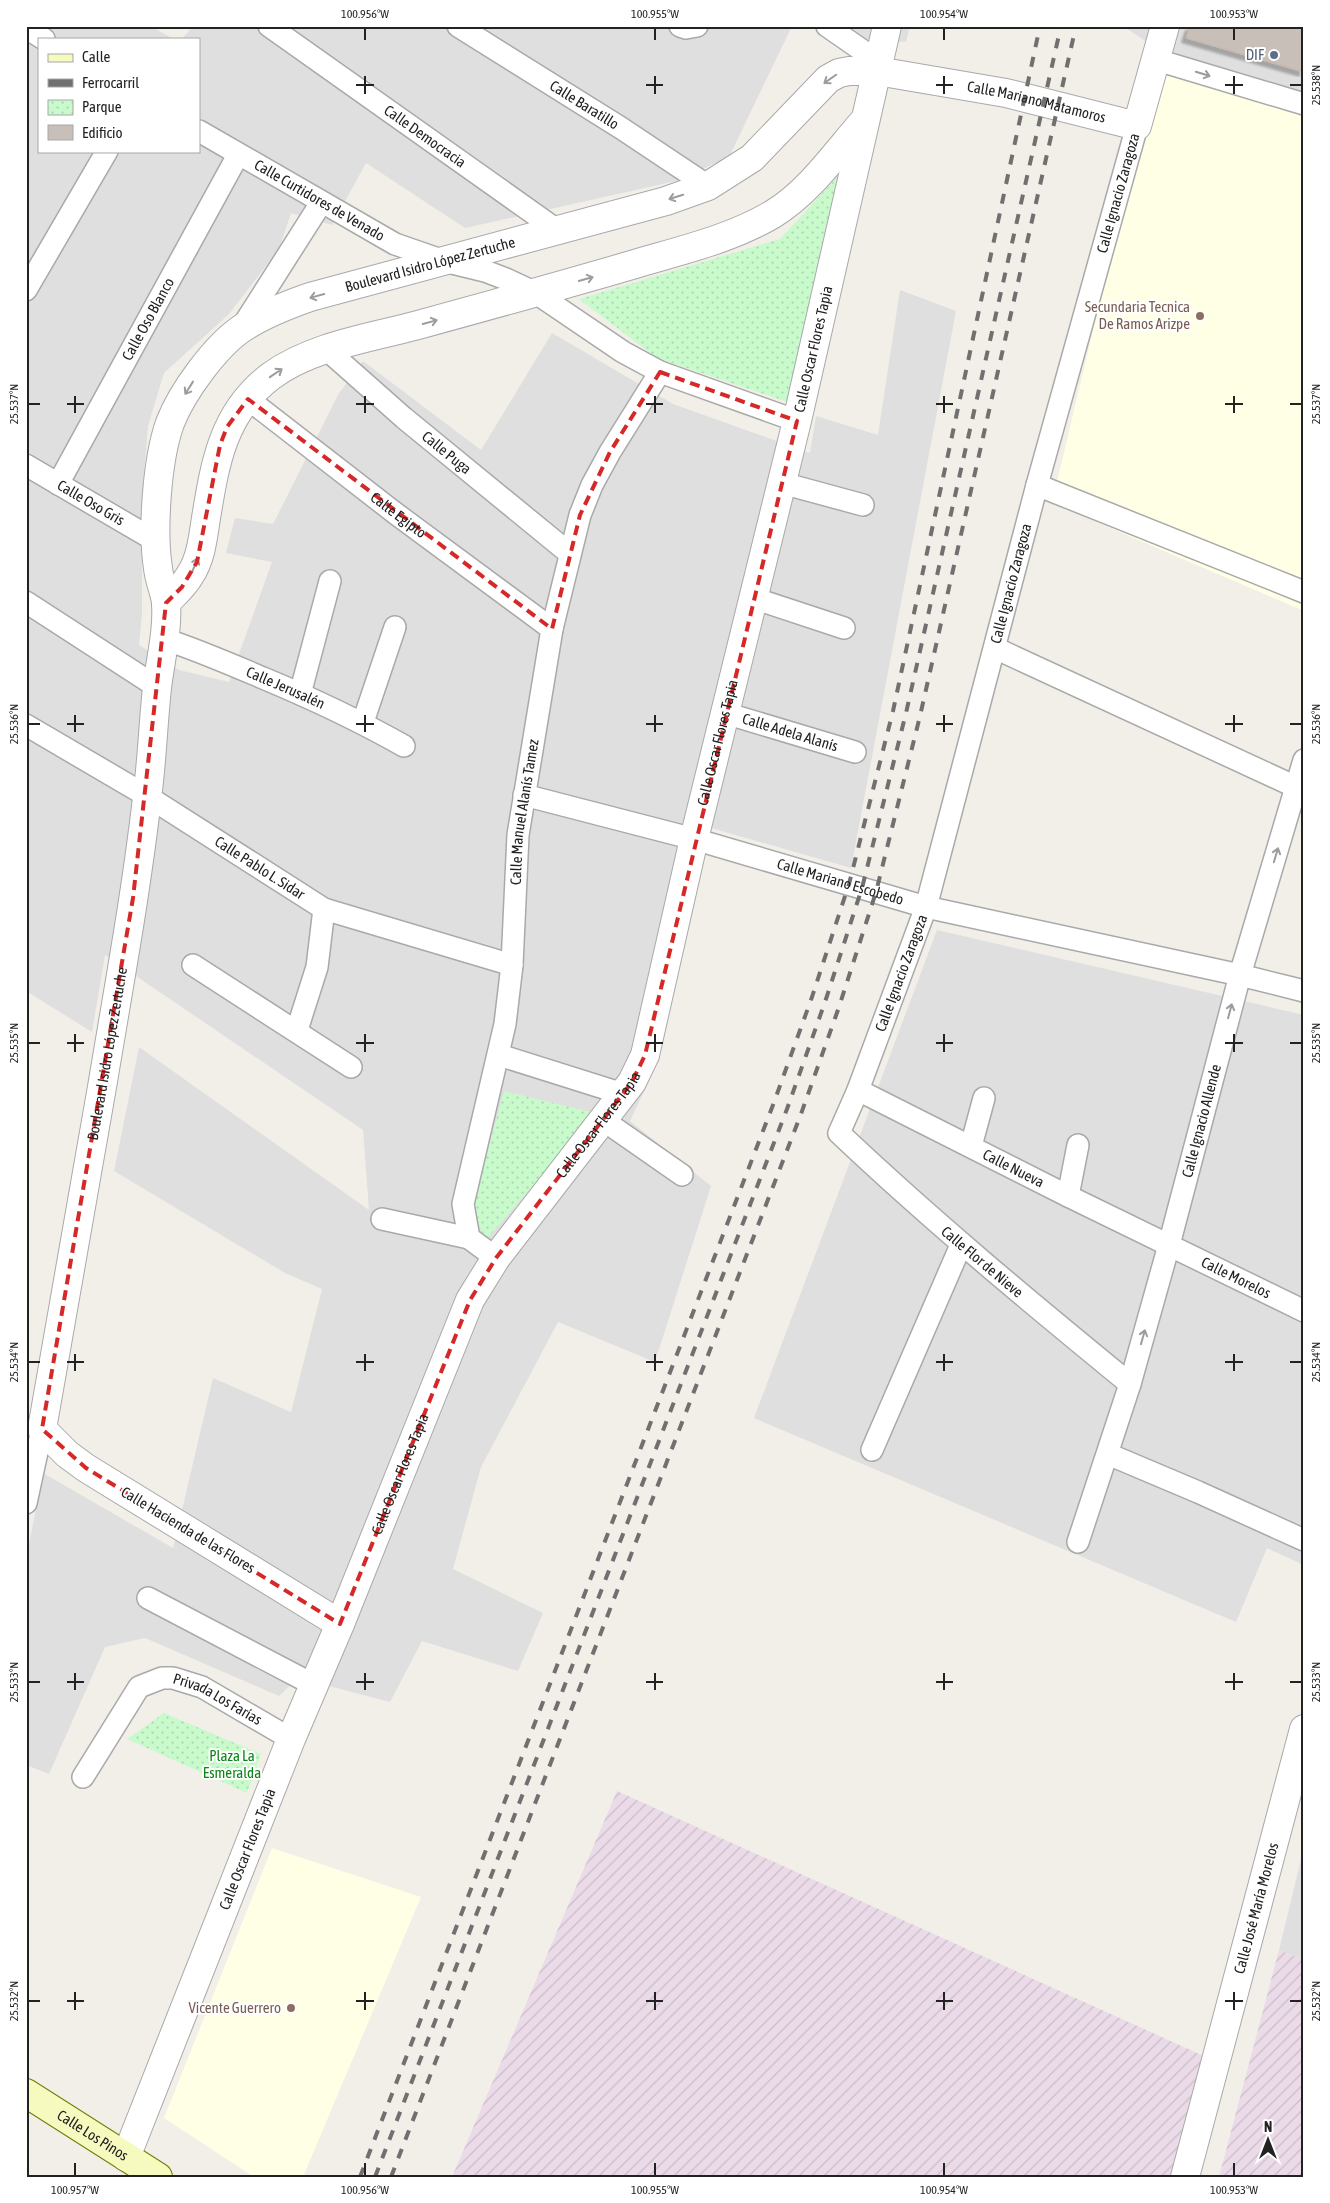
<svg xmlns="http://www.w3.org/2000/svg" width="1330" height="2203" viewBox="0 0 1330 2203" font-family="'Asap Condensed',sans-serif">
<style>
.residential{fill:#e0dfdf}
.industrial{fill:url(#industrial-furrows)}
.education{fill:#ffffe5}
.park{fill:url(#park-dots)}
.building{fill:#c7bfb8;stroke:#c4b6ab;filter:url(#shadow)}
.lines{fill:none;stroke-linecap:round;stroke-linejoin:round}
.minor-casing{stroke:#a9a9a9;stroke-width:24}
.tertiary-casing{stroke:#a9a9a9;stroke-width:30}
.secondary-casing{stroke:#707d05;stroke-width:30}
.minor{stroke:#fff;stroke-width:21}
.tertiary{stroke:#fff;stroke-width:28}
.secondary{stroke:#f7fabf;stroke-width:28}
.rail{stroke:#707070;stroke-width:4;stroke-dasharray:10 10;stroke-linecap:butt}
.oneway{stroke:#9c9c9c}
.marked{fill:none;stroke:#d62828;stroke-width:4;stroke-dasharray:10 6;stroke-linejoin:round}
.ticks{fill:none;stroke:#222;stroke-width:2}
.service-dot{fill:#5c6f8a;stroke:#fff;stroke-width:2}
.education-dot{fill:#8d6e63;stroke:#fff;stroke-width:2}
.labels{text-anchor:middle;stroke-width:4;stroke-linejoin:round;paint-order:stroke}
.service-label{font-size:15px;fill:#4e5e75;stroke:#fff;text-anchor:end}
.street-label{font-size:15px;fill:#222;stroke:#fff}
.education-label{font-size:15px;fill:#785e54;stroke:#fff;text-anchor:end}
.park-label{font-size:15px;fill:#0c8416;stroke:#fff}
.neatline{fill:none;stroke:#222;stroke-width:2}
.ticks-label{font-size:12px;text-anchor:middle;fill:#222}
</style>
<defs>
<pattern id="industrial-furrows" width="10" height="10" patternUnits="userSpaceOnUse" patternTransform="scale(1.25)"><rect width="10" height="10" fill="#ebdbe8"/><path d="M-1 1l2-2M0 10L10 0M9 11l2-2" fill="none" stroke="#c9bcc7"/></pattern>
<pattern id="park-dots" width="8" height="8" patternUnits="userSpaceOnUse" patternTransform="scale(1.25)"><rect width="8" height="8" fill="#c8facc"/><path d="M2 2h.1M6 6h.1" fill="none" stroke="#acd6af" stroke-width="1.8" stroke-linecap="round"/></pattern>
<filter id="shadow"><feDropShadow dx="-4.5" dy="4.5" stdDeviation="1" flood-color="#0004"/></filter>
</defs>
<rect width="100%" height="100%" fill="#f2efe9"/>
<g class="residential">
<polygon points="26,26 151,26 173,39 39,39 39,151 199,151 199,39 182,39 193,26 792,26 729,157 676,181 465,228 366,163 332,225 291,213 279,249 229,314 164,373 148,426 142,497 142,614 139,645 179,670 229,682 272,562 226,553 235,518 273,524 338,395 363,361 481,450 552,333 673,404 810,453 816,416 878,435 900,290 956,311 851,868 711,828 649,1081 630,1121 711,1186 655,1362 558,1322 481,1467 453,1569 543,1613 518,1671 422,1641 390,1702 298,1678 279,1696 145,1638 105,1647 49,1774 26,1765 26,1559 43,1473 173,1548 213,1378 291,1412 322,1289 285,1273 114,1171 139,1047 369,1210 363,1130 105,955 92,1032 26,991"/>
<polygon points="842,26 910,26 906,42 863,39"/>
<polygon points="1123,26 1304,26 1304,102 1172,59"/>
<polygon points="937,930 1304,1015 1304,1565 1267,1548 1236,1622 754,1418"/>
<polygon points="1304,1847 1304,1960 1279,1950"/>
</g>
<g class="industrial">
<polygon points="617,1791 1206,2057 1173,2177 452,2177"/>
<polygon points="1279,1950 1304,1960 1304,2177 1219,2177"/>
</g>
<g class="education">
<polygon points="1156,65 1304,108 1304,611 1052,503"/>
<polygon points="272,1848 421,1897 303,2177 254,2177 164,2118"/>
</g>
<g class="park">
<polygon points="843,171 826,229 787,402 657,358 579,299 780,239"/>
<polygon points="504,1091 595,1113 486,1240 472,1210"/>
<polygon points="164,1713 261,1754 247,1793 127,1739"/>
</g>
<polygon class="building" points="1190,26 1304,26 1304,72 1186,38"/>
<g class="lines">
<defs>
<g id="minor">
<path id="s1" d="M 269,26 L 557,230"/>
<path id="s2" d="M 458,26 L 621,128 L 708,186"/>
<polyline points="680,26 686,28 697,26"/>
<polyline points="827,26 879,62"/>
<polyline points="26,28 44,39"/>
<polyline points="1157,60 1304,104"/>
<path id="s3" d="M 199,131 L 395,244 L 444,261 L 485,271 L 506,279 L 536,293 L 623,352 L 660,372 L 797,421"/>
<polyline points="26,290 107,151"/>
<polyline points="242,327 321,203"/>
<path id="s4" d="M 326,349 L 404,418 L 569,553"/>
<path id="s5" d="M 248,399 L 395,513 L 552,629"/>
<path id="s6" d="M 26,465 L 156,541"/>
<polyline points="782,483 863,505"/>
<path id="s7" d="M 58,484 L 238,155"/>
<polyline points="1037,485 1304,592"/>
<polyline points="753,598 844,628"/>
<polyline points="26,602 157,687"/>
<path id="s8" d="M 164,639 C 198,650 230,664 263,678 C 311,698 358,720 404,746"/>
<polyline points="995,648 1296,787"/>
<polyline points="300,694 330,581"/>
<path id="s9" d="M 725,713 L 855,752"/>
<polyline points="363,722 395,627"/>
<path id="s10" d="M 26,725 L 147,796 L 324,909 L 512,965"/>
<path id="s11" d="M 524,795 L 694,839 L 926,907 L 1240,975 L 1304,991"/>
<polyline points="193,965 351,1067"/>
<polyline points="297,1030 317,967 324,909"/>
<polyline points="499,1055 623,1094"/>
<path id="s12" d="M 858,1090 L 1068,1196 L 1304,1311"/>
<polyline points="603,1120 682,1175"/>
<polyline points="971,1146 984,1098"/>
<polyline points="1068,1196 1078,1145"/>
<polyline points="382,1219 469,1238"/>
<path id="s13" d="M 496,1258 L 469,1238 L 463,1204 L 505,1024 L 512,965 L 518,835 L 552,629 L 580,515 L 592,485 L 610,452 L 660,372"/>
<path id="s14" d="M 1130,1384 C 1031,1303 932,1221 839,1133 L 858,1090 L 926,907 L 1037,485 L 1137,126"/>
<polyline points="872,1450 961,1245"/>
<polyline points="1108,1454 1198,1492 1304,1540"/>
<polyline points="26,1503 42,1429"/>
<path id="s15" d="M 1078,1542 L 1130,1384 L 1169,1245 L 1240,975 L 1304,760"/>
<polyline points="148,1598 314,1685"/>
<path id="s16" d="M 83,1777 L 139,1687 L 162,1678 L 173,1678 L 202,1687 L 291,1739"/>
</g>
<g id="tertiary">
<path d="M 166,603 C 174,594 184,586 190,575 C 201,559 203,537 206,518 C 215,463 223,412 271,376 C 312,346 370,338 418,325 C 491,305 563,285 635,264 C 682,250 731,239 773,214 C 809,192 836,153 863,122"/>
<path id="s17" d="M 340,1624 L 86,1468 L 67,1454 L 42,1429 C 62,1315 82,1201 102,1087 C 118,991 136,894 147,798 C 152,761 153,725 157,688 C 160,661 168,632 166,603 C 165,592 159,580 158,568 C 152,530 157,459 170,423 C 182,392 216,345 244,327 C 264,314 287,305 310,297 L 666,201 L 708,186 L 752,158 L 828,79 L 839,73 L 849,71 L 877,71 L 1006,93 L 1137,126 L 1165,26"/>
<path id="s18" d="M 126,2157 L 291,1739 L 340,1624 L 470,1300 L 496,1258 L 632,1082 L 645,1055 L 694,839 L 797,421 L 887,26"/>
<path id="s19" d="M 1185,2177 L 1304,1729"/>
</g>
<g id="secondary">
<path id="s20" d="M 26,2093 L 158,2177"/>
</g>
</defs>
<use href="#minor" class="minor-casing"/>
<use href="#tertiary" class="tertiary-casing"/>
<use href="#secondary" class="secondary-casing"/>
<use href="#minor" class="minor"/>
<use href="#tertiary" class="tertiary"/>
<use href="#secondary" class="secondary"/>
<g class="rail">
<polyline points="360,2177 773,1105 812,997 849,884 893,711 1040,26"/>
<polyline points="375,2177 787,1109 825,1002 862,888 906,713 1061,26"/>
<polyline points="391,2177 801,1114 839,1007 876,892 920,716 1076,26"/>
</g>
</g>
<defs><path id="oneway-shaft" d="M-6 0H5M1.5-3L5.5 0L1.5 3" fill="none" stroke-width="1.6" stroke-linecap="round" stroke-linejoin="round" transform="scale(1.25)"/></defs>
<g class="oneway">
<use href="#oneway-shaft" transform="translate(1203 74) rotate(17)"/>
<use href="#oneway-shaft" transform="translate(830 79) rotate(145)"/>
<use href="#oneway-shaft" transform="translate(676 197) rotate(163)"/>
<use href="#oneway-shaft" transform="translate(586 279) rotate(-16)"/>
<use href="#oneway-shaft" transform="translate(317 296) rotate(165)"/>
<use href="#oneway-shaft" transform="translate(430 322) rotate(-15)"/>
<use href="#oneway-shaft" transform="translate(276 373) rotate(-34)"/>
<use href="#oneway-shaft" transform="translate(189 388) rotate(122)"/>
<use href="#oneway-shaft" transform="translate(195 565) rotate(-68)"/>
<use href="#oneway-shaft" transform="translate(1276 855) rotate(-73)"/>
<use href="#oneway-shaft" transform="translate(1230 1011) rotate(-75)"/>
<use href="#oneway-shaft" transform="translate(1143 1337) rotate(-74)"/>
</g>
<path class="marked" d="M 660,372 L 797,421 L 645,1055 L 632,1082 L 496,1258 L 470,1300 L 340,1624 L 86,1468 L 42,1429 L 133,898 L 166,603 L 182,587 L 197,562 L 220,445 L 227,427 L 248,399 L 552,629 L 580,515 L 610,452 Z"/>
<path class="ticks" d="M 365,28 L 365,40M 655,28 L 655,40M 944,28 L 944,40M 1234,28 L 1234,40M 365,76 L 365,94M 655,76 L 655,94M 944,76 L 944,94M 1234,76 L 1234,94M 356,85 L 374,85M 646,85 L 663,85M 936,85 L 953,85M 1225,85 L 1243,85M 1290,85 L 1302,85M 75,396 L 75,413M 365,396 L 365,413M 655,396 L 655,413M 944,396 L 944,413M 1234,396 L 1234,413M 28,404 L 40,404M 67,404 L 84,404M 356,404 L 374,404M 646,404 L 663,404M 936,404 L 953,404M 1225,404 L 1243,404M 1290,404 L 1302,404M 75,715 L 75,732M 365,715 L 365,732M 655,715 L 655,732M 944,715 L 944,732M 1234,715 L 1234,732M 28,724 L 40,724M 67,724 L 84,724M 356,724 L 374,724M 646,724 L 663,724M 936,724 L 953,724M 1225,724 L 1243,724M 1290,724 L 1302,724M 75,1034 L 75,1052M 365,1034 L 365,1052M 655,1034 L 655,1052M 944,1034 L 944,1052M 1234,1034 L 1234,1052M 28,1043 L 40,1043M 67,1043 L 84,1043M 356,1043 L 374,1043M 646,1043 L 663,1043M 936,1043 L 953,1043M 1225,1043 L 1243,1043M 1290,1043 L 1302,1043M 75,1354 L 75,1371M 365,1354 L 365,1371M 655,1354 L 655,1371M 944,1354 L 944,1371M 1234,1354 L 1234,1371M 28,1362 L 40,1362M 67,1362 L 84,1362M 356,1362 L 374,1362M 646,1362 L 663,1362M 936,1362 L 953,1362M 1225,1362 L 1243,1362M 1290,1362 L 1302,1362M 75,1673 L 75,1690M 365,1673 L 365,1690M 655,1673 L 655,1690M 944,1673 L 944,1690M 1234,1673 L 1234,1690M 28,1682 L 40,1682M 67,1682 L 84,1682M 356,1682 L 374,1682M 646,1682 L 663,1682M 936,1682 L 953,1682M 1225,1682 L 1243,1682M 1290,1682 L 1302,1682M 75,1992 L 75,2010M 365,1992 L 365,2010M 655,1992 L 655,2010M 944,1992 L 944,2010M 1234,1992 L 1234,2010M 28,2001 L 40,2001M 67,2001 L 84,2001M 356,2001 L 374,2001M 646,2001 L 663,2001M 936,2001 L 953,2001M 1225,2001 L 1243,2001M 1290,2001 L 1302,2001M 75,2163 L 75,2176M 365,2163 L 365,2176M 655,2163 L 655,2176M 944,2163 L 944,2176M 1234,2163 L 1234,2176"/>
<circle class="service-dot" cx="1274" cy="55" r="5"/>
<g class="education-dot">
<circle cx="1200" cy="316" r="5"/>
<circle cx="291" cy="2008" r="5"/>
</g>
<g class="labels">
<g class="service-label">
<text x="1264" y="60">DIF</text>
</g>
<g class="street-label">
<text dy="5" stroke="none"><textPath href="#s17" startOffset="2359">Calle Mariano Matamoros</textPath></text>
<text dy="5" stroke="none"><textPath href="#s2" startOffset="149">Calle Baratillo</textPath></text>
<text dy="5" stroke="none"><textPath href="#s1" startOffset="191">Calle Democracia</textPath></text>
<text dy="5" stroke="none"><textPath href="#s14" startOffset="1366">Calle Ignacio Zaragoza</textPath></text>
<text dy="5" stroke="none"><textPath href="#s3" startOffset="139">Calle Curtidores de Venado</textPath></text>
<text dy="5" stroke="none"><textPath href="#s17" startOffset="1695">Boulevard Isidro López Zertuche</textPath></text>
<text dy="5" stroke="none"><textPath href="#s7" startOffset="188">Calle Oso Blanco</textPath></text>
<text dy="5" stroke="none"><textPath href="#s18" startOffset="1951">Calle Oscar Flores Tapia</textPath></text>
<text dy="5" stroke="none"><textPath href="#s4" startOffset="159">Calle Puga</textPath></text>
<text dy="5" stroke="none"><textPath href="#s6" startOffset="75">Calle Oso Gris</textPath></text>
<text dy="5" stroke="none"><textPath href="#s5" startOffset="190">Calle Egipto</textPath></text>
<text dy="5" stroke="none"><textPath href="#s14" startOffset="961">Calle Ignacio Zaragoza</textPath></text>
<text dy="5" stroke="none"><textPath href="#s8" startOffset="131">Calle Jerusalén</textPath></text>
<text dy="5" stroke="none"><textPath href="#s9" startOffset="68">Calle Adela Alanís</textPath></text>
<text dy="5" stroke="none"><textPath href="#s18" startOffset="1546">Calle Oscar Flores Tapia</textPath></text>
<text dy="5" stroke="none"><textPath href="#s13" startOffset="466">Calle Manuel Alanís Tamez</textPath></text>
<text dy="5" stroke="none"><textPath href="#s10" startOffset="274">Calle Pablo L. Sidar</textPath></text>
<text dy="5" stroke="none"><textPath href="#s11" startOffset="328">Calle Mariano Escobedo</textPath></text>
<text dy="5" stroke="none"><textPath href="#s14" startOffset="556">Calle Ignacio Zaragoza</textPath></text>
<text dy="5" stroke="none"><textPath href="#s17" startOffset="738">Boulevard Isidro López Zertuche</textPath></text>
<text dy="5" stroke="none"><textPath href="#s15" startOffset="439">Calle Ignacio Allende</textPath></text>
<text dy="5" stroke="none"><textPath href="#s18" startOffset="1141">Calle Oscar Flores Tapia</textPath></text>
<text dy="5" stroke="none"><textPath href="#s12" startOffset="174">Calle Nueva</textPath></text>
<text transform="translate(982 1262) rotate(40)" y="5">Calle Flor de Nieve</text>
<text dy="5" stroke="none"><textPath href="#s12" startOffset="422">Calle Morelos</textPath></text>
<text dy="5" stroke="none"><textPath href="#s18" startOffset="736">Calle Oscar Flores Tapia</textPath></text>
<text transform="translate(188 1530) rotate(31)" y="5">Calle Hacienda de las Flores</text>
<text dy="5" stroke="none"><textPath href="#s16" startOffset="191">Privada Los Farías</textPath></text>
<text dy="5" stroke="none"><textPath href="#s18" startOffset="331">Calle Oscar Flores Tapia</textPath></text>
<text dy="5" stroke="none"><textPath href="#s19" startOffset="278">Calle José María Morelos</textPath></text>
<text dy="5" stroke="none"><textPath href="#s20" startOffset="79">Calle Los Pinos</textPath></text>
</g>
<g class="education-label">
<text x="1190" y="312">Secundaria Tecnica<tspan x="1190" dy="17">De Ramos Arizpe</tspan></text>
<text x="281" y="2013">Vicente Guerrero</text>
</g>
<g class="park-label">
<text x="232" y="1761">Plaza La<tspan x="232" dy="17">Esmeralda</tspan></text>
</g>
</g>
<rect width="1330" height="2203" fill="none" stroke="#ffffff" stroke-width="55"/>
<rect x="38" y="38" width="162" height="115" fill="#ffffff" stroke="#a7a7a7"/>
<rect x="48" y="54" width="25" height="8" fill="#f7fabf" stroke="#a7a7a7"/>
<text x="82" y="62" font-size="15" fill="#222222">Calle</text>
<rect x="48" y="79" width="25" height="8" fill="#707070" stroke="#a7a7a7"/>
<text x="82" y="88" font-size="15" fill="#222222">Ferrocarril</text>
<rect x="48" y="100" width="25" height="15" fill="url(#park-dots)" stroke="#a7a7a7"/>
<text x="82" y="112" font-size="15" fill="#222222">Parque</text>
<rect x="48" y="125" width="25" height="15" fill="#c7bfb8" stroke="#a7a7a7"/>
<text x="82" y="138" font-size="15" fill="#222222">Edificio</text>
<g transform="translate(1268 2140)" stroke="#ffffff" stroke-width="4" paint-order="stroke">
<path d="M0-4L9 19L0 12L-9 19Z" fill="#222222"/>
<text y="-8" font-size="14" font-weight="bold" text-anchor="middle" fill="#222222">N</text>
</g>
<rect x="28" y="28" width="1274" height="2148" class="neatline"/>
<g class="ticks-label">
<text x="365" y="18">100.956°W</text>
<text x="655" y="18">100.955°W</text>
<text x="944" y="18">100.954°W</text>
<text x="1234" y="18">100.953°W</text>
<text transform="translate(1316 85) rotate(-90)" y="4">25.538°N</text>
<text transform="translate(14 404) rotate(-90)" y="4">25.537°N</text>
<text transform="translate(1316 404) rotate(-90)" y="4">25.537°N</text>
<text transform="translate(14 724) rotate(-90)" y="4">25.536°N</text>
<text transform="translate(1316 724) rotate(-90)" y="4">25.536°N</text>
<text transform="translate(14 1043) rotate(-90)" y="4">25.535°N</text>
<text transform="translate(1316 1043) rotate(-90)" y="4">25.535°N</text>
<text transform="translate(14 1362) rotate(-90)" y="4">25.534°N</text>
<text transform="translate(1316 1362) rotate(-90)" y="4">25.534°N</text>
<text transform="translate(14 1682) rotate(-90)" y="4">25.533°N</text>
<text transform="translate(1316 1682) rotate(-90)" y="4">25.533°N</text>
<text transform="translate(14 2001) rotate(-90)" y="4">25.532°N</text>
<text transform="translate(1316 2001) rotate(-90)" y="4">25.532°N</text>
<text x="75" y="2194">100.957°W</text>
<text x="365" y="2194">100.956°W</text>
<text x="655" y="2194">100.955°W</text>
<text x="944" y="2194">100.954°W</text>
<text x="1234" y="2194">100.953°W</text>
</g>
</svg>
